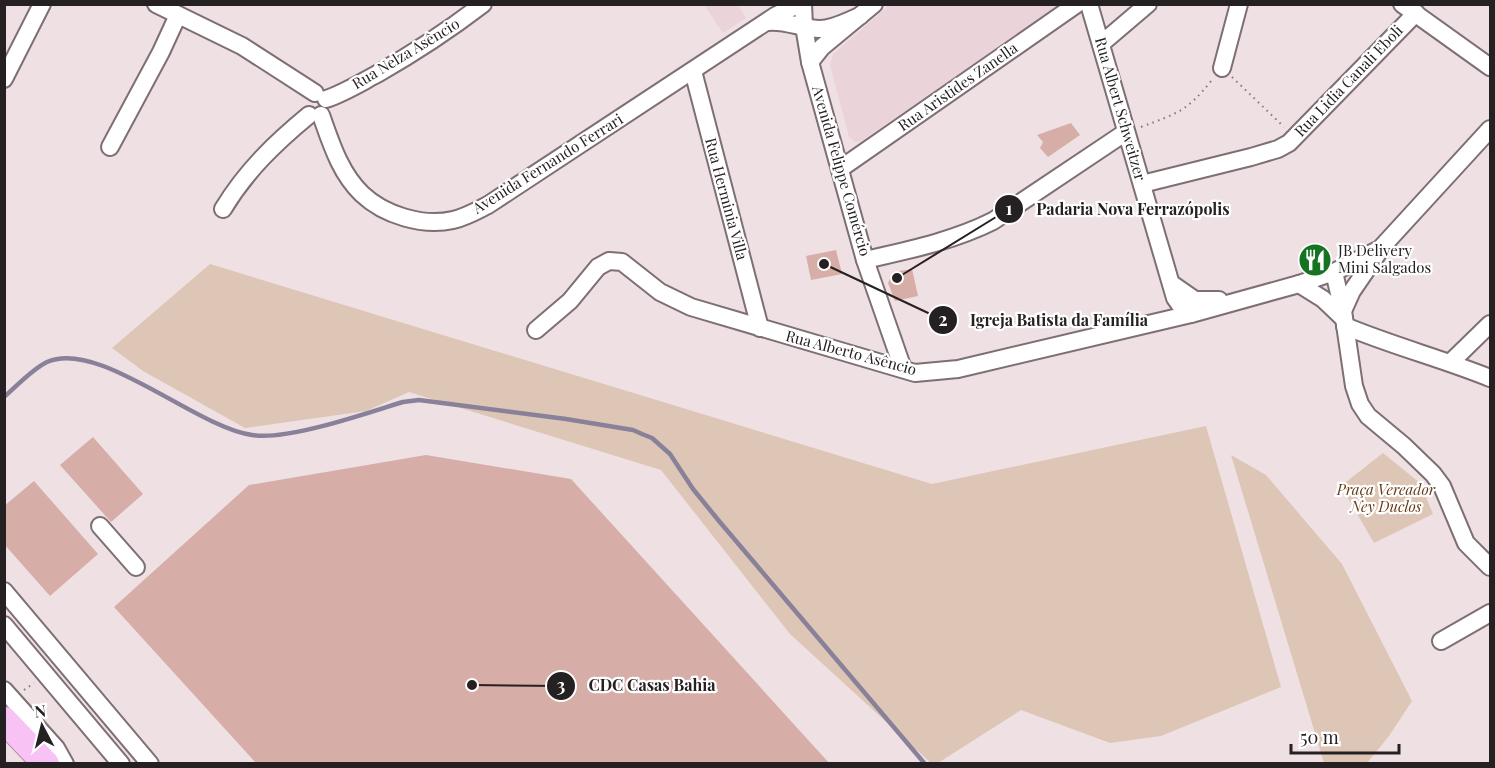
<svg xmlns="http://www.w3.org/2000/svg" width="1495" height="768" viewBox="0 0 1495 768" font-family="'Playfair Display',serif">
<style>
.built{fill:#ebd3da}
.green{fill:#dec6b6}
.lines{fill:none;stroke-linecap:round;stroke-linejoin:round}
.stream{stroke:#898199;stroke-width:4.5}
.building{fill:#d7ada7}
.minor-casing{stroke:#7d6f73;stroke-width:20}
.highway-casing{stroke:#af89ab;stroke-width:28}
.path{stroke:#81787a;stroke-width:2;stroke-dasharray:1.5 4.5;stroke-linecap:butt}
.minor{stroke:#fff;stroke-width:16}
.highway{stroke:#f9c2f5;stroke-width:26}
.labels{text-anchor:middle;stroke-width:4.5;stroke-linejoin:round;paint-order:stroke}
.street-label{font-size:15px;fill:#252021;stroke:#fff}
.poi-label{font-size:15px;fill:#252021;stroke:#fff;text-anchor:start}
.park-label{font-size:15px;font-style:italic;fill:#673b16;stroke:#fff}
.leader{fill:none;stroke:#252021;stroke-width:2}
.callout-dot{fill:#252021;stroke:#fff;stroke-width:2}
.mark-label{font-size:18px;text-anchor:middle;font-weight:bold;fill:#fff}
.callout-label{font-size:16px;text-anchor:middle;font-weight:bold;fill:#252021;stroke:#fff;stroke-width:4.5;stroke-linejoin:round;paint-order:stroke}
</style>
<rect width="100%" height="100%" fill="#efe0e4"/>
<g class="built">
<polygon points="704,5 738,5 746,18 723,33"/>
<polygon points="889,5 889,4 1060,5 861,141 855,142 849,137 830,65 833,54"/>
</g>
<g class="green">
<polygon points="210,264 932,484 1206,426 1281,687 1161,736 1110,743 1021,710 938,763 931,763 790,634 661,470 409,392 366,411 245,428 143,371 112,348"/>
<polygon points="1383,453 1420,483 1433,514 1374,543 1341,486"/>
<polygon points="1231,455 1266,475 1342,564 1412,701 1389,736 1367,763 1324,763"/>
</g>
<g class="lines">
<path class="stream" d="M 4,397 C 17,386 31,370 47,362 C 99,339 195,427 252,435 C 288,441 366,413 403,402 L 419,400 L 566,419 L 633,430 L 642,434 L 652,438 L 670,454 L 693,489 L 719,521 L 925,764"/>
</g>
<g class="building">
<polygon points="1071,123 1080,135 1048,157 1040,148 1043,142 1037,135"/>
<polygon points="836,250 842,274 811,280 806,256"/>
<polygon points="912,269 918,296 895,301 888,283 893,272"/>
<polygon points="93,437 143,494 111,522 60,465"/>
<polygon points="426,455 571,479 830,764 257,764 114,607 249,485"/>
<polygon points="34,481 98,554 50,596 4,544 4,506"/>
</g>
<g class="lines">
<defs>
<g id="minor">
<polyline points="156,4 242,46 315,93"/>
<polyline points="803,4 804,26 810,62 865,260 903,369"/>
<polyline points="1089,4 1175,298 1182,308 1191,314"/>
<polyline points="1402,4 1490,67"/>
<path d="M 768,22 C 786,20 802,29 820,29 C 834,29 847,21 860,16"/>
<polyline points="1101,44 1148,4"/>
<polyline points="810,62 822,47 874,4"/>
<polyline points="1222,68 1239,4"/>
<polyline points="693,71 760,328"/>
<polyline points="4,79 42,4"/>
<path d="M 326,99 C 344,93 360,83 377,74 C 414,53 449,30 483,4"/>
<path d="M 321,115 C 331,143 340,173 362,194 C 384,215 423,227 453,220 C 466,217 476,211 488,205 L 775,16 L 799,4"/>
<polyline points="110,147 161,52 178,15"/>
<polyline points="840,169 1077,4"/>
<polyline points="1142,184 1251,157 1278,149 1289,143 1416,13"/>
<path d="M 223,209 C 246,171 275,143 309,115"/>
<path d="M 865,260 C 909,250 953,241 993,221 L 1126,132"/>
<polyline points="1334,272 1343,311 1354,386 1360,404 1368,416 1404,446 1433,474 1442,486 1466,543 1490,567"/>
<polyline points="1172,284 1195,300 1219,300"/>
<polyline points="1299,284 1323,299 1344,319"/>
<polyline points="1343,311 1352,291 1378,253"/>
<path d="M 1345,326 C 1393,346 1443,359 1490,378"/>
<polyline points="536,330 570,301 598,267 609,261 622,262 660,292 691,307 915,373 958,369 1191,314 1299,284 1334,272 1380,249 1490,129"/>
<polyline points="1451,362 1490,324"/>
<polyline points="100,526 136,567"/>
<polyline points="4,591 150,764"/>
<polyline points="4,625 121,764"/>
<polyline points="1441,641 1490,613"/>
<polyline points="4,690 56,748 65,764"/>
</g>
<polyline id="highway" points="4,720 46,764"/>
</defs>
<use href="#minor" class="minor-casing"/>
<use href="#highway" class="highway-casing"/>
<g class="path">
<polyline points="1232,77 1284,127"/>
<path d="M 1141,127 C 1178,113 1186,112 1212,80"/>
<polyline points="24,690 34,683"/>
</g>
<use href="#minor" class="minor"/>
<use href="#highway" class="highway"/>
</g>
<defs>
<symbol id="restaurant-disc" viewBox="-11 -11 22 22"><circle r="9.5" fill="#157322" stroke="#fff"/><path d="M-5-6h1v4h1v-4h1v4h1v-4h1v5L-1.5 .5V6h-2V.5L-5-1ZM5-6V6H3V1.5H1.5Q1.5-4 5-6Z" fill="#fff"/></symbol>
</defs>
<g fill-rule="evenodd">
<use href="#restaurant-disc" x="1296" y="241" width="38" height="38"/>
</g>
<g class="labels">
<g class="street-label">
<text transform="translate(406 54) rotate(-31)" y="5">Rua Nelza Asêncio</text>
<text transform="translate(1349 81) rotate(-46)" y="5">Rua Lidia Canali Eboli</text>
<text transform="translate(958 87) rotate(-35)" y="5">Rua Aristides Zanella</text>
<text transform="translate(1120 109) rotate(74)" y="5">Rua Albert Schweitzer</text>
<text transform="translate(548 164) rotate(-32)" y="5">Avenida Fernando Ferrari</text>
<text transform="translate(841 171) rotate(74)" y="5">Avenida Felippe Comércio</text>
<text transform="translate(726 199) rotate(75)" y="5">Rua Herminia Villa</text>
<text transform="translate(851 353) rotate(15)" y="5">Rua Alberto Asêncio</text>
</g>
<g class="poi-label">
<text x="1338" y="256">JB Delivery<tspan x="1338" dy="17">Mini Salgados</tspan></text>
</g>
<g class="park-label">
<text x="1386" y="495">Praça Vereador<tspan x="1386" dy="17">Ney Duclos</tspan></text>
</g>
</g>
<path class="leader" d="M897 278L1009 209M824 264L943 320M472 685L561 686"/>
<g class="callout-dot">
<circle cx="897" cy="278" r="6"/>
<circle cx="824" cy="264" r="6"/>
<circle cx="472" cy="685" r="6"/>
<circle cx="1009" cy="209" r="15"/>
<circle cx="943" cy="320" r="15"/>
<circle cx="561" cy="686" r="15"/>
</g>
<g class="mark-label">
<text x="1009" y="215">1</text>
<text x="943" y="326">2</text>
<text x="561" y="692">3</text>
</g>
<g class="callout-label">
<text x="1133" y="215">Padaria Nova Ferrazópolis</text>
<text x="1059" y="326">Igreja Batista da Família</text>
<text x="652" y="691">CDC Casas Bahia</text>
</g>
<rect width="1495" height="768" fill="none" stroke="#252021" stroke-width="12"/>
<g transform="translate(42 726) rotate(353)" stroke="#ffffff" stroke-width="4.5" paint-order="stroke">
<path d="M0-4.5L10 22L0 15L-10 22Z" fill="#252021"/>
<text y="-9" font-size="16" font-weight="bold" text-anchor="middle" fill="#252021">N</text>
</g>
<path d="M1291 744v9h108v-9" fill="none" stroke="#252021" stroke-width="3"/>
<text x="1300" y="744" font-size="18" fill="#252021" stroke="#ffffff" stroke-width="4.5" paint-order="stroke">50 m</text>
</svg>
